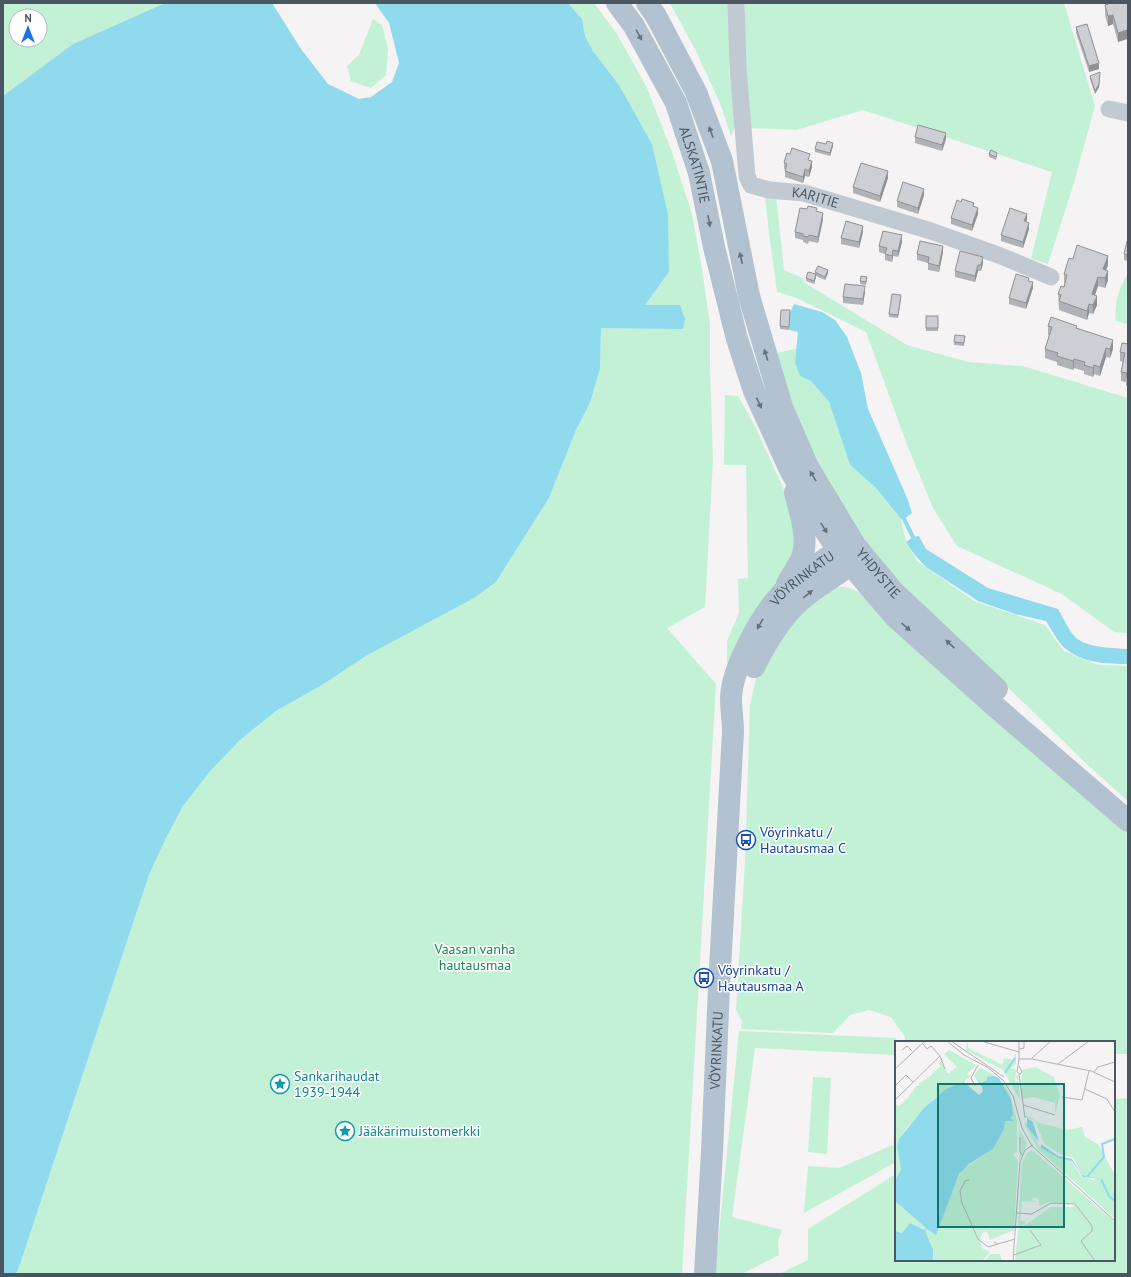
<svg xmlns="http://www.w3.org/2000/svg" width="1131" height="1277" viewBox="0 0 1131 1277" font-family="'PT Sans',sans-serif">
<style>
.green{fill:#c3f1d5;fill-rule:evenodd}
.water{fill:#90daee}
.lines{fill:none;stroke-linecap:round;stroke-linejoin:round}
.stream{stroke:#90daee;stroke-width:4}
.minor{stroke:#c1cad2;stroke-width:17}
.major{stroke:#b3c2d1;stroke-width:22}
.wall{fill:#b0b2b7}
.shaded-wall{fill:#909195}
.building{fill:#cdcfd5;stroke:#909195}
.oneway{fill:#64717d}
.labels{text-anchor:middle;stroke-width:3;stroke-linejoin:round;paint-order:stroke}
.street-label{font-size:14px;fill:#4a5661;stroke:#fff}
.transit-label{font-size:14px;fill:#164399;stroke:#fff;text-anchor:start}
.park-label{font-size:14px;fill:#17864f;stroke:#fff}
.culture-label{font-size:14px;fill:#0d838f;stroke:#fff;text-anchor:start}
.inset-river{fill:none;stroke:#90daee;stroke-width:2}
.inset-road{fill:none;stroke:#b1b4b9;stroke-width:1}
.view{fill:#0f766e;fill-opacity:0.15;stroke:#0f766e;stroke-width:2}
.inset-edge{fill:none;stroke:#4a5661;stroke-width:2}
</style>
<rect width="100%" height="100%" fill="#f5f3f3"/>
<g class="green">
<path d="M 3,3 L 165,3 L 73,44 L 3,96 ZM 16,16 L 40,16 L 40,40 L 16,40 Z"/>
<polygon points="568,3 594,3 617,34 647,88 672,152 692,214 701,263 710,324 710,366 713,460 705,607 667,628 716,684 682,1274 16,1274 57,1153 149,875 165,840 183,806 211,769 240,740 276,711 322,685 366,656 474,598 496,582 549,498 576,430 590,403 600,369 601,328 645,305 669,272 652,144 619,85 593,51 585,36 582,19"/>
<polygon points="670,3 730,3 731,13 729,71 734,110 737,122 731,136 720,103 696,51"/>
<polygon points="745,3 1064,3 1095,106 1073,186 1048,264 1031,259 1052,172 863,110 796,130 748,128 744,69"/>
<polygon points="373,19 382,25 388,49 386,75 371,88 351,81 347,66 359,55"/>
<polygon points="776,196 784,270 803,278 805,283 907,345 968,362 1023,366 1128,398 1128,633 1114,632 1062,594 957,546 933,508 906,442 866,332 797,298 777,292 769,233 765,197"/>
<path d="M 1127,275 L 1128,275 L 1128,324 L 1116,321 C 1114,304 1118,290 1127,275 Z"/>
<polygon points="796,349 795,362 829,402 850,465 876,488 901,519 906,542 917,561 974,601 1045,625 1064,651 1098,665 1128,666 1128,801 1090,767 898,581 858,531 814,458 771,354"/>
<polygon points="725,395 738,396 755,426 794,512 795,545 791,560 727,683 727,641 739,613 738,579 748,578 746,465 724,465"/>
<polygon points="832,587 846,587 859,592 965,692 1128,833 1128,1054 1114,1054 1114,1042 905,1042 905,1037 891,1017 869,1010 850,1015 833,1033 741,1029 742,1021 736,1010 745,862 750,705 756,679 770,649 794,613"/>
<polygon points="739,1031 896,1038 894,1055 755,1048 732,1217 782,1230 778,1241 779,1255 742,1274 715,1274"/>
<polygon points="813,1077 831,1078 827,1154 808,1152"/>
<polygon points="1128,1098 1128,1274 779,1274 808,1260 808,1229 896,1174 896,1260 1114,1260 1114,1099"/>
<polygon points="896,1101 896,1162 804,1213 808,1166 839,1168 893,1145"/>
</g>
<g class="water">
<polygon points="165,3 272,3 301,49 328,84 359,99 371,97 392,82 399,63 389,23 375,3 568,3 582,19 585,36 593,51 619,85 652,144 668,215 669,272 645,305 680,305 685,319 683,329 601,328 600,369 590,403 576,430 549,498 496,582 474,598 366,656 322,685 276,711 240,740 211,770 183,806 165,840 149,875 20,1264 16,1274 3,1274 3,96 73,44"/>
<polygon points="794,304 822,312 835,320 847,337 861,373 868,409 908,500 912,513 904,519 901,519 876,488 850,465 829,402 811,381 800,376 795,362 798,332 789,330 790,313"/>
<path d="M 919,536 L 926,549 L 988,588 L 1058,609 C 1063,617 1071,636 1079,640 C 1092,648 1113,648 1128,649 L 1128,664 C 1107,664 1083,663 1066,649 C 1059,644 1051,629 1046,621 L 1015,614 L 978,601 L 926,567 C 918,559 911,551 906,542 L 913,537 Z"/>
</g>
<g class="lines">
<polyline class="stream" points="902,515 915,541"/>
<g class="minor">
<path id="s1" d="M 736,3 L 738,68 L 747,176 L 751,185 L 769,190 L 804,193 L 931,231 L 1001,256 L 1051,277"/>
<polyline points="1109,109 1128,113"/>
</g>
<g class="major">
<path id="s2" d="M 617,3 L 634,26 L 676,103 L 699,173 L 714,247 L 737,339 L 754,391 L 790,470 L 826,532 L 839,551 L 894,616 L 990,702 L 1128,821"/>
<path id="s3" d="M 647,3 L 656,16 L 696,92 L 722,161 L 749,296 L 782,407 L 808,467 L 855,545 L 894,592 L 997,689"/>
<path d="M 787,584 C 791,576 797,568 801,560 C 810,539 800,514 795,492"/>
<path d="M 754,667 C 769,637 786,609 814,590 C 824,582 850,568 855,558 C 856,556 856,554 856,552"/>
<path id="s4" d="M 705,1274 L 712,1152 L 719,987 L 733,732 C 733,721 731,709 731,698 C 732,668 761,615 782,593 C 789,585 800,579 808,572 C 821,562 835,550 852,546"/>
</g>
</g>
<g class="wall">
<polygon points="1108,3 1128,3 1128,42 1127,39 1118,42 1113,24 1108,26 1105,15 1105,5 1108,4"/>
<polygon points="1076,27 1099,69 1089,72 1076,33"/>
<polygon points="1100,75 1099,87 1095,94 1090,79 1090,76"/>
<polygon points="915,137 946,139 942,151 915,143"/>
<polygon points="833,146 830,156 815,152 815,149"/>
<polygon points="989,154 997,156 996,160 989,157"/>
<polygon points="810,161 812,167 809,177 805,176 803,183 785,177 785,169 784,169 784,162"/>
<polygon points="888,178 880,202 853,193 853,187"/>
<polygon points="924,195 918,214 897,207 897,201"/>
<polygon points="974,206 978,214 972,231 951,224 951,218"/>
<polygon points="817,211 823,219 818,243 809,241 808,244 803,242 803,240 795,238 795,232"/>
<polygon points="1027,220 1026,222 1029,229 1023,248 1001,241 1001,235"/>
<polygon points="863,232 859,248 841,244 841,238"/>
<polygon points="1128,241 1128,261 1124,260 1124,254"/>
<polygon points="902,242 898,257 893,256 892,262 885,260 885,254 879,252 879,246"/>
<polygon points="943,252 939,272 928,270 928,263 917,260 917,254"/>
<polygon points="1073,259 1108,265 1106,270 1108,280 1105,288 1098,286 1095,295 1097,305 1093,314 1089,313 1087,320 1059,310 1058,294 1064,287 1065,283 1064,283 1064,274"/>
<polygon points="983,263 981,271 978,271 975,282 955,277 955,271"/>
<polygon points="815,272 828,273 825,280 816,276 814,284 806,281 806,278 815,274"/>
<polygon points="867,280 866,285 860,284 860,281"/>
<polygon points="1029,281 1033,288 1026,309 1009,304 1009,298"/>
<polygon points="865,292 863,305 843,303 843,297"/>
<polygon points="901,299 898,318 889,317 889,314"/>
<polygon points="781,310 790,310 789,330 780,329"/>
<rect x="926" y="316" width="12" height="15"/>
<polygon points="1048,326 1077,328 1113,349 1110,358 1106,357 1100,376 1094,374 1093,377 1084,374 1084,371 1074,368 1073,370 1057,365 1057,362 1045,358 1045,349 1049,335 1048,335"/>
<polygon points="955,335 965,336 964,346 954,345"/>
<polygon points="1128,344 1128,386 1126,386 1126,382 1121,381 1121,372 1123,362 1120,361 1120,352"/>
</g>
<g class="shaded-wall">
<polygon points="1113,15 1113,24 1108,26 1108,16"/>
<polygon points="1127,30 1127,39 1118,42 1118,33"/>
<polygon points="1099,63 1099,69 1089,72 1089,66"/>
<polygon points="1100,72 1099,87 1095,94 1095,91"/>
<polygon points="946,133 946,139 942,151 942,145"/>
<polygon points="833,143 833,146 830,156 830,153"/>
<polygon points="812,161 812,167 809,177 809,171"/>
<polygon points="805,169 805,176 803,183 803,177"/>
<polygon points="888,171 888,178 880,202 880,196"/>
<polygon points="924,189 924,195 918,214 918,208"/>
<polygon points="978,208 978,214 972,231 972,225"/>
<polygon points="823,213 823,219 818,243 818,237"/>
<polygon points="1027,214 1027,220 1024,227 1024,221"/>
<polygon points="1029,223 1029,229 1023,248 1023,242"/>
<polygon points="863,226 863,232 859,248 859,242"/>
<polygon points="902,235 902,242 898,257 898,251"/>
<polygon points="943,246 943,252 939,272 939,266"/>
<polygon points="893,250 893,256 892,262 892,256"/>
<polygon points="1108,256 1108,265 1103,278 1103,269"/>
<polygon points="983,257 983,263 981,271 981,265"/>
<polygon points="978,265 978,271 975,282 975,276"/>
<polygon points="828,270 828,273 825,280 825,277"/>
<polygon points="1108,271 1108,280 1105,288 1105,278"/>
<polygon points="816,274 816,277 814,284 814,281"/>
<polygon points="1098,277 1098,286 1092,303 1092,294"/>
<polygon points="1033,282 1033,288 1026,309 1026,303"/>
<polygon points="865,286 865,292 863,305 863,299"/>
<polygon points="1097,296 1097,305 1093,314 1093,305"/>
<polygon points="1089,304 1089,313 1087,320 1087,311"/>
<polygon points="1113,340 1113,349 1110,358 1110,349"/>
<polygon points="1106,348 1106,357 1100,376 1100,367"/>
<polygon points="1074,359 1074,368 1073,370 1073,361"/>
<polygon points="1094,365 1094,374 1093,377 1093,368"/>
</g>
<g class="building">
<polygon points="1111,3 1128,3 1128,33 1127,30 1118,33 1113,15 1108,16 1105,5"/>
<polygon points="1087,24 1099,63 1089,66 1076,27"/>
<polygon points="1100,72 1099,84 1095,91 1090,76"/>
<polygon points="918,125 946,133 942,145 915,137"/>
<polygon points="827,141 833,143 830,153 815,149 817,142 826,144"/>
<polygon points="792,148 810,154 808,160 812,161 809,171 805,169 803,177 785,171 787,164 784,162 787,153 790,154"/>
<polygon points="991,150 997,153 996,157 989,154"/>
<polygon points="861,163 888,171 880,196 853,187"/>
<polygon points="903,182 924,189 918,208 897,201"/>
<polygon points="962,199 974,203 973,206 978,208 972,225 951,218 957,200 961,202"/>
<polygon points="808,206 817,208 816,211 823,213 818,237 809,235 808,237 803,236 803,234 795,232 800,208 807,209"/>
<polygon points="1010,208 1027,214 1024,221 1029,223 1023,242 1001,235"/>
<polygon points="846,221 863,226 859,242 841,238"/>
<polygon points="883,231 902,235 898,251 893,250 892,256 885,254 887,248 879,246"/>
<polygon points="920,241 943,246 939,266 928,263 929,257 917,254"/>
<polygon points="1127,241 1128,241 1128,255 1124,254"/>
<polygon points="1077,245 1108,256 1103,269 1108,271 1105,278 1098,277 1092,294 1097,296 1093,305 1089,304 1087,311 1059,301 1061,295 1058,294 1061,286 1064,287 1067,275 1064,274 1069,258 1073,259"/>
<polygon points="960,251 983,257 981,265 978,265 975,276 955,271"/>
<polygon points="818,266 828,270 825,277 815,272"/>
<polygon points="808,272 816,274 814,281 806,278"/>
<polygon points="1016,274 1029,278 1028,281 1033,282 1026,303 1009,298"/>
<polygon points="861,276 867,277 866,282 860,281"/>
<polygon points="845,284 865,286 863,299 843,297"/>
<polygon points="892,294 901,295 898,315 889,314"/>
<polygon points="781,310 790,310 789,327 780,326"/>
<rect x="926" y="316" width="12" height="12"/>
<polygon points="1051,317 1077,326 1076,328 1113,340 1110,349 1106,348 1100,367 1094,365 1093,368 1084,365 1085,362 1074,359 1073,361 1057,356 1058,353 1045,349 1052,327 1048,326"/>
<polygon points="955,335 965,336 964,343 954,342"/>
<polygon points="1122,343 1128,344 1128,377 1126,377 1127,373 1121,372 1125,353 1120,352"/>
</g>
<defs><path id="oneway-solid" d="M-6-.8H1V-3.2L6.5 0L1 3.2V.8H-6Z"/></defs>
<g class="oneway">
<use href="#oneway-solid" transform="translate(639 35) rotate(62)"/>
<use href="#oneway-solid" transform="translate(711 132) rotate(-110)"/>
<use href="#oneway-solid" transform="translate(709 221) rotate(79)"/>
<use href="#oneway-solid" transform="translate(741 258) rotate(-102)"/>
<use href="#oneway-solid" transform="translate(766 355) rotate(-107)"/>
<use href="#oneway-solid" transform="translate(759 403) rotate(65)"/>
<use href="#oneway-solid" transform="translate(813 476) rotate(-121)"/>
<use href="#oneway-solid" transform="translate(824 528) rotate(59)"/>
<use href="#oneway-solid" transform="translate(808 594) rotate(-39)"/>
<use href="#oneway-solid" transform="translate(760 624) rotate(120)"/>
<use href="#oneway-solid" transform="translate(906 627) rotate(42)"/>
<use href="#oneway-solid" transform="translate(950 644) rotate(-137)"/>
</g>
<defs>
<symbol id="bus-ring" viewBox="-11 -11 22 22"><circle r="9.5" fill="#fff" stroke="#1a4fb4" stroke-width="1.5"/><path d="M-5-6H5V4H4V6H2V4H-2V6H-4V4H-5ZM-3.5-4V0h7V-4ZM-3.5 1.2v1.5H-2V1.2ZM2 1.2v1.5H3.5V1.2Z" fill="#1a4fb4"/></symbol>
<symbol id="sight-ring" viewBox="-11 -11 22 22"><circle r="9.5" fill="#fff" stroke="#0f9aa8" stroke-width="1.5"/><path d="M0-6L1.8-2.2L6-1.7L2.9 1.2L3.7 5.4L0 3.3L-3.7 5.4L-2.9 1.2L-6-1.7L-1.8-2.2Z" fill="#0f9aa8"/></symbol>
</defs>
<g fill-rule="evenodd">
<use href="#bus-ring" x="735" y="829" width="22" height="22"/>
<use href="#bus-ring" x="693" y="967" width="22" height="22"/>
<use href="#sight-ring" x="269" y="1073" width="22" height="22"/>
<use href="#sight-ring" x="334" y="1120" width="22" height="22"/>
</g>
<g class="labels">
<g class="street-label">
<text dy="5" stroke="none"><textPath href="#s2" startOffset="181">ALSKATINTIE</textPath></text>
<text dy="5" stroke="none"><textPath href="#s1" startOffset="249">KARITIE</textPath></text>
<text dy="5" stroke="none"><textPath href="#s3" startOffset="622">YHDYSTIE</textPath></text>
<text dy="5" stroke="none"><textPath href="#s4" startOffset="720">VÖYRINKATU</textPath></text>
<text dy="5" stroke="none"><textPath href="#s4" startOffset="224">VÖYRINKATU</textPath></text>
</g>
<g class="transit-label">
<text x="760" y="837">Vöyrinkatu /<tspan x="760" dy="16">Hautausmaa C</tspan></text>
<text x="718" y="975">Vöyrinkatu /<tspan x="718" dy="16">Hautausmaa A</tspan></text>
</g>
<g class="park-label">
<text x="475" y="954">Vaasan vanha<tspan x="475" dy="16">hautausmaa</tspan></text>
</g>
<g class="culture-label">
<text x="294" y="1081">Sankarihaudat<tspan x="294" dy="16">1939-1944</tspan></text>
<text x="359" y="1136">Jääkärimuistomerkki</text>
</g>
</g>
<g transform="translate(895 1041)">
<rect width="220" height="220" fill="#f5f3f3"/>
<path d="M 72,0 L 73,7 L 108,24 L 109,17 L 118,19 L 121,12 L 121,23 L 115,27 L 121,29 L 120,41 L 123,40 L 121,35 L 123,35 L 125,59 L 108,29 L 71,9 ZM 54,9 L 81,24 L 72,33 L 75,35 L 69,41 L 38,58 L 9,90 L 2,106 L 6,128 L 0,140 L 1,64 L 4,65 L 10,60 L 9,57 L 11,59 L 16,53 L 15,51 L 17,52 L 21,45 L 24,45 L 24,42 L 32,38 L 30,35 L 33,37 L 39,31 L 38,28 L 40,30 L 46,25 L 44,23 L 46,20 L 53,33 L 62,26 L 49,13 ZM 140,26 L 159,36 L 165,55 L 160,73 L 160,62 L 139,56 L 126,58 L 127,29 ZM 84,27 L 90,29 L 103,37 L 92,36 L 92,39 L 86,42 L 79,35 ZM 104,37 L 115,53 L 122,80 L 122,111 L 118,113 L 123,120 L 119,189 L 95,199 L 92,190 L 87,192 L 85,201 L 87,207 L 95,211 L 87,220 L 38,220 L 36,202 L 29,190 L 32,188 L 36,191 L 67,129 L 98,108 L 109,88 L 110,80 L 115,77 L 112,53 ZM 131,74 L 144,82 L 172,89 L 187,86 L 190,96 L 203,103 L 220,134 L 220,178 L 143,108 L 129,83 L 132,82 L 145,106 L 162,116 L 176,120 L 186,135 L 199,139 L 203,137 L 187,134 L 178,116 L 167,114 L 150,104 L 140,80 L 130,76 ZM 124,87 L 132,103 L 124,120 L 126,108 ZM 137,109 L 220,181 L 220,220 L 120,220 L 123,189 L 156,166 L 177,166 L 181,163 L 156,161 L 144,165 L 144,159 L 140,156 L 136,159 L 143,161 L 127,160 L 125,179 L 130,181 L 130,183 L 123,187 L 127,122 L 132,112 ZM 0,160 L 31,187 L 29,189 L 15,182 L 7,192 L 0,190 ZM 95,213 L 105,213 L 107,220 L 90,220 Z" fill="#c3f1d5"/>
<path d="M 98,35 L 104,37 L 116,59 L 118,74 L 115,77 L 119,80 L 110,80 L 109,88 L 98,108 L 74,123 L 64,133 L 41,194 L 32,188 L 30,190 L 38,208 L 38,220 L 0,220 L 0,190 L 7,192 L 15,182 L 29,189 L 31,187 L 0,160 L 0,140 L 6,128 L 2,106 L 4,98 L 29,67 L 51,48 L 69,41 L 84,54 L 88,50 L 87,46 L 80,36 L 86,42 L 92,39 L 92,36 ZM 132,77 L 138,81 L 144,101 L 132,85 ZM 146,103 L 163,115 L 177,118 L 187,134 L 206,138 L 188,136 L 177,120 L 164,117 L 146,107 Z" fill="#90daee"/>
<path class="inset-river" d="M 110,32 L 120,17M 192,136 L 209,116 L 207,103 L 220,98M 206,138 L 214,155 L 220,160"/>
<path class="inset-road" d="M 52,0 L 69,14 L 92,26 L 108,39 L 118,55 L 127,87 L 137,105 L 220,180M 56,0 L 109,36M 86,0 L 124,11M 124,0 L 124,18 L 137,18 L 196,30 L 220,41M 28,3 L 32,8 L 36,5 L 45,15 L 50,28M 124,8 L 129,7 L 129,0M 7,9 L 12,5 L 17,10M 137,17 L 156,0M 124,18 L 122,31 L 125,33 L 127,31 L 124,25M 163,23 L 194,0M 0,28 L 30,0M 199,31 L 203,26 L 220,21M 124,33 L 130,77M 0,45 L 11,34 L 18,41M 80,45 L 76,37 L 83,24M 190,48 L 212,58 L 220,71M 167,56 L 187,59 L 194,30M 0,59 L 45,15M 128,64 L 160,74M 125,96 L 125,112 L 128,115M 74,139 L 70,140 L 65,150 L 67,162 L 83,198 L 93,206 L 103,203M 122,172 L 137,173 L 156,162 L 180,163 L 197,185 L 197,190 L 186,200 L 200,220M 99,201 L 103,203 L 120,198M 119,214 L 146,204 L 135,189M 118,220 L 125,121 L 130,109 L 138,104"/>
<path class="view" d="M 43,43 L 169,43 L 169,186 L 43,186 Z"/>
<rect width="220" height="220" class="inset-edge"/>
</g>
<rect width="1131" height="1277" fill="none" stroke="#4a5661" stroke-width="8"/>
<g transform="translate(28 28)"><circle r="19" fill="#ffffff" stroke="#b7bbc0"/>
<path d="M0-3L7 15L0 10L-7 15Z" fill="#1a73e8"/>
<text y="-6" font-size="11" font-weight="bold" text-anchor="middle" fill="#4a5661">N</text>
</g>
</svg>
